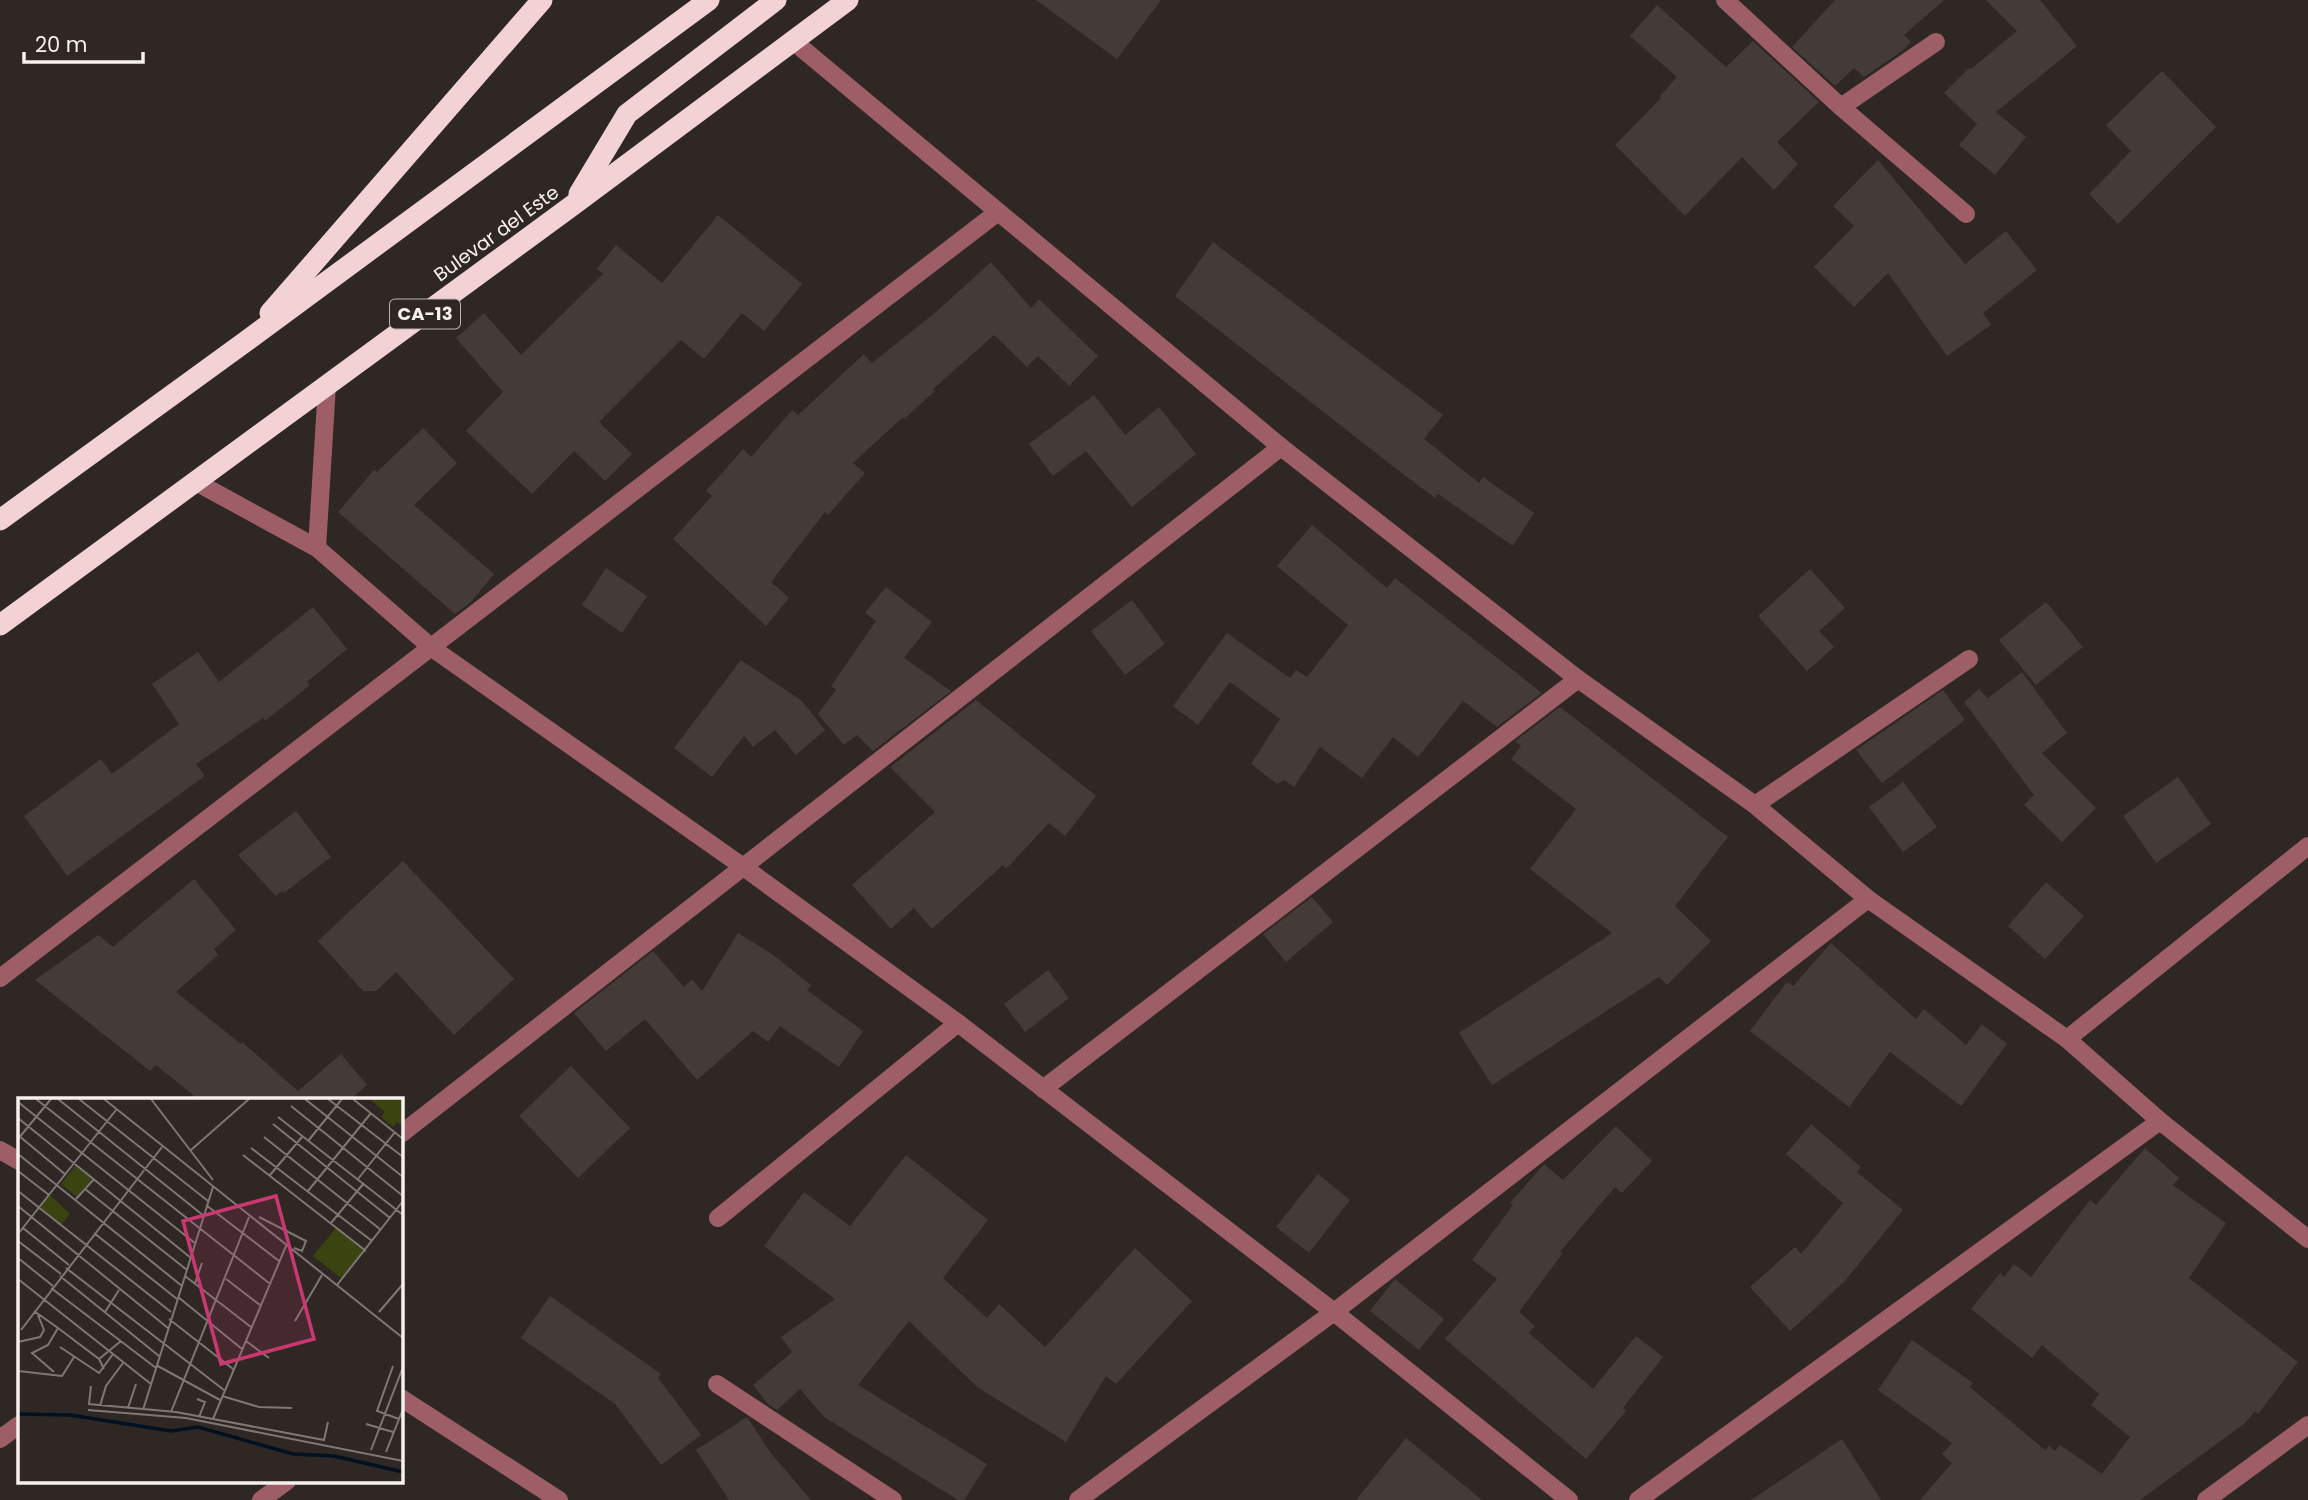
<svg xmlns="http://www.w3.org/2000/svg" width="2308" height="1500" viewBox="0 0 2308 1500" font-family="Poppins,sans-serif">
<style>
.building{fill:#443b38}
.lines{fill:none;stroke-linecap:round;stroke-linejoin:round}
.minor{stroke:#9d5e67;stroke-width:18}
.highway{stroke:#f2d2d5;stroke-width:21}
.labels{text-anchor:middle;stroke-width:6;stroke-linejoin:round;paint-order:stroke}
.shield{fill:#2f2724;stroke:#bab4b1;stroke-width:2}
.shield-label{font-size:18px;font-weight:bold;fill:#f6f0ee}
.street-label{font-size:19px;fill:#f6f0ee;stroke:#2f2724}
.inset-river{fill:none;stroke:#012;stroke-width:3.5}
.inset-road{fill:none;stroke:#7f7775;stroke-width:2}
.view{fill:#ca3871;fill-opacity:0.15;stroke:#ca3871;stroke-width:3.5}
.inset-edge{fill:none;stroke:#f6f0ee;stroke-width:3.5}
</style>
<rect width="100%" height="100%" fill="#2f2724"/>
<g class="building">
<polygon points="1036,0 1161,0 1117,59"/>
<polygon points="1835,0 1944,0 1904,35 1911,42 1902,51 1864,77 1854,68 1835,86 1792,47"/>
<polygon points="1986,0 2040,0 2077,46 1996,112 2026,137 1995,175 1959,145 1977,124 1944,93 1969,68 1971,69 2017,31"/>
<polygon points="1657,5 1726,67 1753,41 1819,102 1777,142 1798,164 1774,190 1742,157 1685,216 1615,145 1661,98 1660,96 1677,77 1630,36"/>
<polygon points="2162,71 2216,127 2118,224 2089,194 2131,151 2106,125"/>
<polygon points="1878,160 1965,264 2006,231 2037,270 1983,313 1991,325 1947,356 1888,273 1854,307 1814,267 1854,226 1833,206"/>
<polygon points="718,215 802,284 764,331 742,313 704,359 681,340 599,422 632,454 605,481 574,451 532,494 466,431 503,392 456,338 484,313 521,355 603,274 597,269 616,245 662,283"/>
<polygon points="1213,242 1443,415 1424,439 1479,483 1483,477 1534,513 1513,546 1438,494 1435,498 1399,471 1175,296"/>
<polygon points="991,262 1031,308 1039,299 1098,356 1069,386 1038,356 1027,367 994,335 933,389 935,391 904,419 902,418 853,463 865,473 828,515 825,512 771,582 789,598 766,626 673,539 712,496 706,491 743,449 751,457 792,410 798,415 864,354 872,363 936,312"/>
<polygon points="1094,395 1125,435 1159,407 1196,454 1132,507 1086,451 1053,476 1029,444"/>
<polygon points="423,428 457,463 414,505 494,574 471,602 455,614 338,512 374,470 377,472"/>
<polygon points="1312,525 1387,588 1395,578 1542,693 1497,727 1463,701 1418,757 1393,737 1362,778 1320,747 1294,787 1284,780 1277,784 1251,764 1280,719 1230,682 1198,725 1173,706 1227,633 1290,678 1296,670 1307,677 1348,625 1277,566"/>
<polygon points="606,568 647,596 622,633 582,605"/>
<polygon points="1810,569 1845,608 1819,631 1834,647 1807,671 1758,616"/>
<polygon points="886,587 932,622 904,658 951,691 873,751 857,735 844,745 818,714 836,690 831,686 876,621 865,613"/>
<polygon points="1132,600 1165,644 1125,675 1091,631"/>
<polygon points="2046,602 2083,647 2036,685 1999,640"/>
<polygon points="313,607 347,649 307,682 310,685 265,721 263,718 196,764 205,776 67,876 24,816 101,759 112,774 179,724 152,684 198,652 219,682"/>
<polygon points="741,660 802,701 825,730 796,755 775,730 753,747 744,736 712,777 674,748"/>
<polygon points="2022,672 2067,733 2042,753 2096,808 2062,842 2024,805 2034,795 1964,702 1979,689 1988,698"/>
<polygon points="1943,690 1965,720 1882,783 1856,750"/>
<polygon points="976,700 1096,796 1065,836 1049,823 1006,869 1003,865 932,929 914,908 891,929 852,885 935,812 890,767"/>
<polygon points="1560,707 1728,837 1675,906 1711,941 1667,985 1659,977 1492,1085 1459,1033 1612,933 1530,869 1576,809 1511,759 1521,746 1515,741"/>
<polygon points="2178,777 2211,824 2156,863 2123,816"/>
<polygon points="1903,782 1937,827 1903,852 1869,807"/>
<polygon points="296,811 331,857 284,893 282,891 276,896 238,855"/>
<polygon points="403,861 514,979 454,1035 396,972 376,991 363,991 318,941"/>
<polygon points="194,879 236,930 214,949 218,955 176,992 241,1044 242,1042 298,1091 341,1054 367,1085 351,1099 198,1099 156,1065 150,1071 35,980 98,935 113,947"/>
<polygon points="2046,882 2084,916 2045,959 2008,926"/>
<polygon points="1312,897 1333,922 1286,962 1263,934"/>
<polygon points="738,933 769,952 811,985 807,990 863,1031 839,1067 780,1026 768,1042 753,1031 697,1080 645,1019 606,1051 574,1013 653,951 684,987 692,979 702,991"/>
<polygon points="1831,943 1916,1019 1924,1009 1966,1045 1982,1024 2007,1044 1961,1106 1890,1052 1849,1107 1750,1031 1787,982 1793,986"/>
<polygon points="1048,970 1069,998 1025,1032 1004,1004"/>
<polygon points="571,1066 630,1128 578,1178 519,1116"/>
<polygon points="1811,1124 1861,1167 1857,1172 1903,1210 1844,1282 1790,1331 1750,1287 1795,1247 1801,1254 1843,1203 1786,1154"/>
<polygon points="1616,1126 1652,1161 1622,1193 1615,1187 1560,1252 1562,1254 1519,1312 1535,1326 1529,1333 1593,1389 1636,1336 1663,1357 1623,1408 1626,1411 1586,1459 1445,1339 1497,1279 1472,1260 1513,1205 1510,1203 1544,1164 1563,1180"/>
<polygon points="2145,1148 2179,1178 2173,1185 2226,1223 2189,1278 2298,1362 2258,1414 2255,1411 2245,1423 2140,1500 1920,1500 1952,1463 1942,1454 1952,1443 1878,1390 1912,1340 1973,1383 1970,1387 2045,1450 2049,1446 2055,1451 2060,1445 2102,1474 2130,1437 2091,1405 2099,1394 2042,1345 2032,1358 1971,1309 2000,1273 2004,1277 2014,1264 2031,1277 2090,1200 2096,1205"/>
<polygon points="906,1155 988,1220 943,1278 987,1318 999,1304 1045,1347 1135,1248 1192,1301 1116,1384 1106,1376 1066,1442 977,1387 909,1321 858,1385 987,1464 964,1500 958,1500 824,1417 800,1389 777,1410 769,1405 753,1385 792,1352 781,1337 835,1299 764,1246 804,1192 850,1226"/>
<polygon points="1318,1174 1350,1200 1309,1253 1276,1227"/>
<polygon points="1395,1279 1444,1319 1419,1350 1370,1311"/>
<polygon points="550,1296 661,1374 658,1378 701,1435 661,1465 615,1404 521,1338"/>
<polygon points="747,1417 770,1452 811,1500 729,1500 696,1450"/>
<polygon points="1406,1438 1482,1500 1356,1500"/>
<polygon points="1842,1439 1881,1500 1751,1500"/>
</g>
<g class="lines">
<g class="minor">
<polyline points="1725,0 1841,107 1966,214"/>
<polyline points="793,41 1281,447 1578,679 1755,805 1868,899 2067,1039 2160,1121 2308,1239"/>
<polyline points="1841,107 1936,42"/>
<polyline points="196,482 317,548 432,648 742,866 958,1023 1334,1312 1569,1500"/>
<polyline points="317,548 327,385"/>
<polyline points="1755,805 1969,659"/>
<polyline points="0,978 998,212"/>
<polyline points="2067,1039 2308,846"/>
<polyline points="1043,1089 1578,679"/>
<path d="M 401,1134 C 693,904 989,677 1281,447"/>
<polyline points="0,1150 19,1161"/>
<polyline points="718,1218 958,1023"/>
<polyline points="717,1384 893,1500"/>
<polyline points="401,1398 559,1500"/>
<polyline points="0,1439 19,1425"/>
<polyline points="261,1500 287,1481"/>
<polyline points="1078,1500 1334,1312 1868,899"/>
<polyline points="1638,1500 2160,1121"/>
<polyline points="2206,1500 2308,1425"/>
</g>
<g class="highway">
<polyline points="579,194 627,114 776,0"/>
<polyline points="270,313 542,0"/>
<polyline points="0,520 245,342 709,0"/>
<polyline points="0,625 573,205 848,0"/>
</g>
</g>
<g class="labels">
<rect class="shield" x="390" y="299.5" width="70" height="29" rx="5"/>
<g class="shield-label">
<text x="425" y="320">CA-13</text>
</g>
<g class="street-label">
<text transform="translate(496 233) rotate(-36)" y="7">Bulevar del Este</text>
</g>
</g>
<g transform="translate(18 1098)">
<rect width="385" height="385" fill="#2f2724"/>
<path d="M 352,1 L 385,1 L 385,29 L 379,24 L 375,29 L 363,19 L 367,14 ZM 58,67 L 74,80 L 59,99 L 43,86 ZM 31,96 L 52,116 L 43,127 L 20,109 ZM 318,130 L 346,152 L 323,180 L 295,158 Z" fill="#3b4311"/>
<path class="inset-river" d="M 0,316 L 52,317 L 153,333 L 180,329 L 275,356 L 316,358 L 385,374"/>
<path class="inset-road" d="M 18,1 L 251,185M 40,1 L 186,118M 61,1 L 190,103M 86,1 L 385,240M 133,1 L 195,82M 287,1 L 385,79M 310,1 L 385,59M 335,1 L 385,41M 0,4 L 178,146M 273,8 L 385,98M 260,19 L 385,117M 0,20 L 173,160M 255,26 L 372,120M 0,37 L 48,77M 246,39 L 363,132M 0,41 L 33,1M 290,43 L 324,1M 233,50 L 354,143M 173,52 L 231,1M 0,56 L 164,188M 225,57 L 348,153M 0,73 L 31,97M 252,77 L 284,39M 340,81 L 377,34M 67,91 L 169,172M 0,93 L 153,214M 290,93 L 353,15M 58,101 L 76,81M 188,107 L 261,163M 0,108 L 150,230M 241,119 L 288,143 L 284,153 L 276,150M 313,125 L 346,85M 5,130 L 51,167M 76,135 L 159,201M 0,136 L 98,12M 0,143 L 43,176M 0,160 L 35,188M 48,170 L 206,292M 42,178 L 141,258M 167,178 L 233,229M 0,181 L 133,286M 208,181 L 242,207M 177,185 L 184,165M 319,187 L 385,103M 33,190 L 138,270M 160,199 L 224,251M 16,213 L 40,230 L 30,247 L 14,255 L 36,274M 87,214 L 101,192M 361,214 L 385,186M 151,221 L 215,271M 277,223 L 304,177M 40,230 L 81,261 L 86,271M 3,232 L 144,49M 228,243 L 251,260M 0,244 L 22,239 L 26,232 L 20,217M 42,249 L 81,275 L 95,256M 81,261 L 103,243M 138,267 L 202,302M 375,268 L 359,313 L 381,321M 0,273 L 44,278 L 56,259M 73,288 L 71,306 L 158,314 L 306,342 L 310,324M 204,298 L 241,309 L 274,310M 179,301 L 187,304 L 181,319M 82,308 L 88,288 L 105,265M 110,310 L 118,286M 70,312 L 168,320 L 385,363M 125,312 L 195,89M 153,314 L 231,119M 195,321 L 268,148M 348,326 L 375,334M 353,352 L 385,269M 368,354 L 385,311"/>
<path class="view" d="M 258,98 L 296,241 L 203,266 L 165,123 Z"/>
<rect width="385" height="385" class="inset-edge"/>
</g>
<path d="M24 52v10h119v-10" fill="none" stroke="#f6f0ee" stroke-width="3.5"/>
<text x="35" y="52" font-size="21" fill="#f6f0ee" stroke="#2f2724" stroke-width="5" paint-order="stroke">20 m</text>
</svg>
